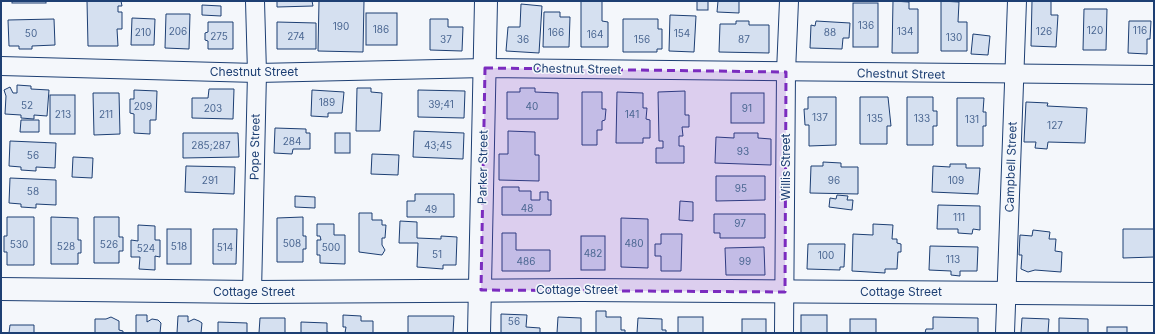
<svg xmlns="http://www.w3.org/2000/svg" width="1155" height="334" viewBox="0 0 1155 334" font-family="Inter,sans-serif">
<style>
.building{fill:#d5e0f0;stroke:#1d3f73}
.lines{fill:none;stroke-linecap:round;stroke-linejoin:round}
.street-casing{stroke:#1d3f73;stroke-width:20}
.secondary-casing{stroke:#1d3f73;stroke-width:24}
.street{stroke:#f4f7fb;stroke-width:18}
.secondary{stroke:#f4f7fb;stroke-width:22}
.marked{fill:#7b2cbf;fill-opacity:0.2;stroke:#7b2cbf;stroke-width:3;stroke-dasharray:8 5;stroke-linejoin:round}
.labels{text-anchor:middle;stroke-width:3;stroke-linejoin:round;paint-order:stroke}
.number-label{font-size:10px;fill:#4b6792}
.street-label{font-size:12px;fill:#1d3f73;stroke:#f4f7fb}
</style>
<rect width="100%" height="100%" fill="#f4f7fb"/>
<g class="building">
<rect x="12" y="1" width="34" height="2"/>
<polygon points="87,1 121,1 122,6 118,6 118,12 122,12 122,29 117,29 118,46 88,46"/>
<polygon points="277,1 312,1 313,6 277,7"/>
<polygon points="319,1 364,1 363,52 318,51"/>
<polygon points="581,1 602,1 602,21 608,22 608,47 581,47"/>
<rect x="697" y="1" width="11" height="9"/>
<polygon points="718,1 739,1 739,13 717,12"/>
<polygon points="893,1 909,2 909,9 918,9 918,53 892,53"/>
<polygon points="941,1 959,2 958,22 967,22 967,51 941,51"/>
<polygon points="1032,1 1051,1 1051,15 1058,15 1056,47 1031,46"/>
<rect x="853" y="3" width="25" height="44"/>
<polygon points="521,4 542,6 539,53 506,51 508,27 520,27"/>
<polygon points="202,5 221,6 221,16 202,15"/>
<polygon points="1084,9 1107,9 1106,50 1083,50"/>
<polygon points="544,12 560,12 560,17 570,17 569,47 543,47"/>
<rect x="366" y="13" width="31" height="32"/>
<polygon points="166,14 190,14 189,49 165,48"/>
<polygon points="670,15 696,16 694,52 669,51"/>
<polygon points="132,18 155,19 154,45 131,45"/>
<polygon points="54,19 55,45 32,46 32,49 19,49 19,46 9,46 8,20"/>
<polygon points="430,19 448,19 448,27 463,27 462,51 430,50"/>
<polygon points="623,19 658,19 658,29 662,29 662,49 657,49 657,52 623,52"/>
<polygon points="736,21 749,21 749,25 769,25 769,53 719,52 720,24 736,24"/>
<polygon points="816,21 850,23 849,38 843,38 842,49 810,48 811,25 815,26"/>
<polygon points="1129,21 1151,21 1150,39 1147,39 1147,54 1128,53"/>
<polygon points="208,22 233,22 233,49 208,49 208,41 205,40 205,33 208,32"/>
<polygon points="277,22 316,23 316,49 277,49"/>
<polygon points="973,34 990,36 988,55 971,54"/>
<polygon points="17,85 31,86 31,89 49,90 47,116 34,115 34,119 21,118 21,115 5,114 6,96 4,90 10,87 13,93 17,93"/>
<polygon points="357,88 371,88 371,92 382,93 380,131 356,131"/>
<polygon points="520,88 535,88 535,92 558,93 558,119 507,119 507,92 520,92"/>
<polygon points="209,89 234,89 233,119 192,118 192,98 208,98"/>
<polygon points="134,90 157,91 156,120 150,120 150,134 134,133 134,114 130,113 130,99 134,99"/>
<polygon points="312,90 344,92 342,113 328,113 328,117 311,116"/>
<polygon points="418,90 465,91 464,118 418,117"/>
<polygon points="685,91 685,115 689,115 689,127 682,127 683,136 679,136 679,146 684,146 684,163 656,163 656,148 663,148 663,141 659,141 658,92"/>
<polygon points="582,92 602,92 602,109 606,109 605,120 602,121 602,130 597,130 597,145 582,145"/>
<polygon points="617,92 643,93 643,108 647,108 646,119 650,120 650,138 643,138 643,143 616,143"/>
<polygon points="93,93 119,93 120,134 94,135"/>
<rect x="731" y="93" width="33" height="30"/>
<rect x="50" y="95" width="25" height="39"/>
<polygon points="808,97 836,97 836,145 809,146 809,125 805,125 804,109 808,109"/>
<polygon points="860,97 888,97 891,126 887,126 887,144 860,144"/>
<polygon points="907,97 933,97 933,111 937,111 937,126 933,126 933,145 907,145"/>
<polygon points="957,98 984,98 983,112 986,112 986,126 983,126 983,146 957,146"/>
<polygon points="1026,102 1048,103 1047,106 1087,108 1085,143 1048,142 1047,149 1035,148 1036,142 1024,142"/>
<polygon points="21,120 39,120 39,132 20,132"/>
<polygon points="275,128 306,129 306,133 310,133 310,149 293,149 292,154 274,153"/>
<polygon points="414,131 464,133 463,159 413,157"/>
<polygon points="508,131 535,132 535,155 539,155 539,181 499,180 499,154 508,154"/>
<polygon points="183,133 238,133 239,157 183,158"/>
<rect x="335" y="133" width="15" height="20"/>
<polygon points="734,133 758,133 758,138 771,139 771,165 715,163 716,137 734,138"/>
<polygon points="10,141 56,143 55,168 36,167 36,171 21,170 21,167 9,166"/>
<polygon points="372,154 399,155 398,175 371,174"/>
<polygon points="73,157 93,158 92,178 72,177"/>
<polygon points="823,162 841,163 841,167 858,167 858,194 810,193 811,166 823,166"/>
<polygon points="950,164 966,164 966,168 980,168 978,194 932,192 933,166 950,167"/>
<polygon points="186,166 235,167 234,194 185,192"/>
<polygon points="716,176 765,176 765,200 716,201"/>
<polygon points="10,178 56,180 56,205 36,204 36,208 21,207 21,204 9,203"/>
<polygon points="502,187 519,187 519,191 531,191 531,200 540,200 540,192 548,192 548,200 551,200 551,215 502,215"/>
<polygon points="415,194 454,194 454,217 407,217 407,201 415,201"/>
<polygon points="837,195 848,196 847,200 853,200 852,210 829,207 830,198 836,199"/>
<polygon points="295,196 315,197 315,208 295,207"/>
<polygon points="680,201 693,202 693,221 679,220"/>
<polygon points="938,205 980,206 980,230 973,229 972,234 958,233 958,229 937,229"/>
<polygon points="359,213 372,213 372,220 382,220 382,225 386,225 385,238 382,238 382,245 385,250 382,255 359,252"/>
<polygon points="714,214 765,214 765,238 720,238 720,233 714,233"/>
<polygon points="7,217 34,217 34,265 7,265 7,252 4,252 4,236 7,236"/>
<polygon points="51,217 78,218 78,240 81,240 81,253 78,253 78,264 51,264"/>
<polygon points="94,217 119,217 119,237 123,237 123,251 119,251 119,263 94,263"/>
<polygon points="303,217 303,236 306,236 306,249 303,249 303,262 277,262 277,218"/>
<polygon points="621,218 648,219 648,268 621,267"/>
<polygon points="400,221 417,222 417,238 441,239 441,236 457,237 456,265 443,265 443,269 417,267 418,243 399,243"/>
<polygon points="317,224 334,224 334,235 345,235 345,264 320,263 320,255 317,255 317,240 321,240 320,236 317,236"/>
<polygon points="873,224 893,225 892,239 897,239 897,243 901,244 901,252 898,252 897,269 885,269 885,273 852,271 853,234 873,235"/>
<polygon points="138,225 155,226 155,240 160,240 160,257 155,256 155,270 139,269 140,257 131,257 131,240 138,241"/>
<rect x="167" y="229" width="24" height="35"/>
<polygon points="213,229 237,229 236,264 213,264"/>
<polygon points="1123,229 1154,229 1154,257 1123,258"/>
<polygon points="1033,230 1050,232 1049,239 1056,239 1055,251 1062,252 1061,272 1035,270 1028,272 1021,269 1022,255 1019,255 1020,235 1032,236"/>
<polygon points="502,233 516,233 516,250 550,250 550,271 502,271"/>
<polygon points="661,234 682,234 681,271 661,271 661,256 655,256 655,244 661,244"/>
<rect x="581" y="236" width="24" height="34"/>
<polygon points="808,244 845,244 844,267 840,267 840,270 807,269"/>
<polygon points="930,246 978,247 977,271 960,271 960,276 951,275 951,271 929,270"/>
<polygon points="764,247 765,275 726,275 725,248"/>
<polygon points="596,311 606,311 606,317 621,317 621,330 625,330 625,333 596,333"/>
<polygon points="501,314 527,315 526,327 540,328 540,333 501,333"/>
<polygon points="136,315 147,315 147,322 152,319 158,320 161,323 160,333 164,333 136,333"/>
<polygon points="343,315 361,316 361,321 373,321 373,333 345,333 346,327 343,327"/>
<rect x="801" y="315" width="26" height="18"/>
<polygon points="178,316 188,316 188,322 194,319 199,321 202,323 201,333 177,333"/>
<polygon points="408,316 454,316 453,333 408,333"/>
<polygon points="111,317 119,321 119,330 123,331 123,333 95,333 95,319 106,319"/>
<polygon points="558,317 581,318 581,333 557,333"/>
<rect x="678" y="317" width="25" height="16"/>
<polygon points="933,317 978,318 978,333 925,333 926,329 933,329"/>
<polygon points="260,318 285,318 285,333 259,333"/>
<polygon points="638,318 662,319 662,330 666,330 666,333 637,333"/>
<polygon points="1022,318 1049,319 1048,333 1021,333"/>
<polygon points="1059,318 1088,319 1088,333 1059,333"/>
<rect x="742" y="319" width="24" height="14"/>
<rect x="850" y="319" width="26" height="14"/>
<polygon points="218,322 247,323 247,333 218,333"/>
<polygon points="301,322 327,323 327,332 331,333 301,333"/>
<polygon points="10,325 34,325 34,333 9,333"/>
<rect x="1107" y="327" width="20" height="6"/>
</g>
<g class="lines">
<defs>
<g id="street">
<polyline points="1,66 257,73 485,68 1154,75"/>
<polyline points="252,292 257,73 255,1"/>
<polyline points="784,333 786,72 789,1"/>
<polyline points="1005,333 1017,1"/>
</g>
<g id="secondary">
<polyline points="1,289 252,292 582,290 1154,294"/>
<polyline points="479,333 486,1"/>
</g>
</defs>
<use href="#street" class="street-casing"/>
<use href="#secondary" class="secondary-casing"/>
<use href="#street" class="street"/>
<use href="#secondary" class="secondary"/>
</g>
<path class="marked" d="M 485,68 L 786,72 L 785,292 L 481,290 Z"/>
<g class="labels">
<g class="number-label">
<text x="866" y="29">136</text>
<text x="341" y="30">190</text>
<text x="381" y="33">186</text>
<text x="1095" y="34">120</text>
<text x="1140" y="34">116</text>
<text x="178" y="35">206</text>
<text x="905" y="35">134</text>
<text x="1044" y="35">126</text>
<text x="143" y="36">210</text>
<text x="556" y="36">166</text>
<text x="830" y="36">88</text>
<text x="31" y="37">50</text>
<text x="682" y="37">154</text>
<text x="595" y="38">164</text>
<text x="219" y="40">275</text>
<text x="296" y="40">274</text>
<text x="954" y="41">130</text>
<text x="446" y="43">37</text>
<text x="523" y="43">36</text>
<text x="642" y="43">156</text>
<text x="744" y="43">87</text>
<text x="327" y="106">189</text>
<text x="441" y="108">39;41</text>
<text x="27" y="109">52</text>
<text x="143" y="110">209</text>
<text x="532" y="110">40</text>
<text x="213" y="112">203</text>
<text x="747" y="112">91</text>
<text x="63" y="118">213</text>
<text x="106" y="118">211</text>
<text x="632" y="118">141</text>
<text x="820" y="121">137</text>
<text x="875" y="122">135</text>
<text x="922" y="122">133</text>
<text x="972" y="123">131</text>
<text x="1055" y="129">127</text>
<text x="292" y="145">284</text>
<text x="211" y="149">285;287</text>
<text x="438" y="149">43;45</text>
<text x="743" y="155">93</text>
<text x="33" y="159">56</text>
<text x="210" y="184">291</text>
<text x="834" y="184">96</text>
<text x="956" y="184">109</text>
<text x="741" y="192">95</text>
<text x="33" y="195">58</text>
<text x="527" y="212">48</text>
<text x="431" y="213">49</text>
<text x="959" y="221">111</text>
<text x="740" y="227">97</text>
<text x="292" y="247">508</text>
<text x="634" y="247">480</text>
<text x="19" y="248">530</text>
<text x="109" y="248">526</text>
<text x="66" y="250">528</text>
<text x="179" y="250">518</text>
<text x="225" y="251">514</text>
<text x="331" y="251">500</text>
<text x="146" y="252">524</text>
<text x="593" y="257">482</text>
<text x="437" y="258">51</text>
<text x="826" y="259">100</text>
<text x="953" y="263">113</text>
<text x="526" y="265">486</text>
<text x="745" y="265">99</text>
<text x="514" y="325">56</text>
</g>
<g class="street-label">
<text transform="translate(577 69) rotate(1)" y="4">Chestnut Street</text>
<text x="254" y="76">Chestnut Street</text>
<text transform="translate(901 74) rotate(1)" y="4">Chestnut Street</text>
<text transform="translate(255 147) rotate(-89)" y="4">Pope Street</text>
<text transform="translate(483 167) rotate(-89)" y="4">Parker Street</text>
<text transform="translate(786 167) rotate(-90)" y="4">Willis Street</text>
<text transform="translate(1011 167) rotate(-88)" y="4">Campbell Street</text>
<text x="577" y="294">Cottage Street</text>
<text x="254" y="296">Cottage Street</text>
<text x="901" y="296">Cottage Street</text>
</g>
</g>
<rect width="1155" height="334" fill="none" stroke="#1d3f73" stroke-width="4"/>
</svg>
